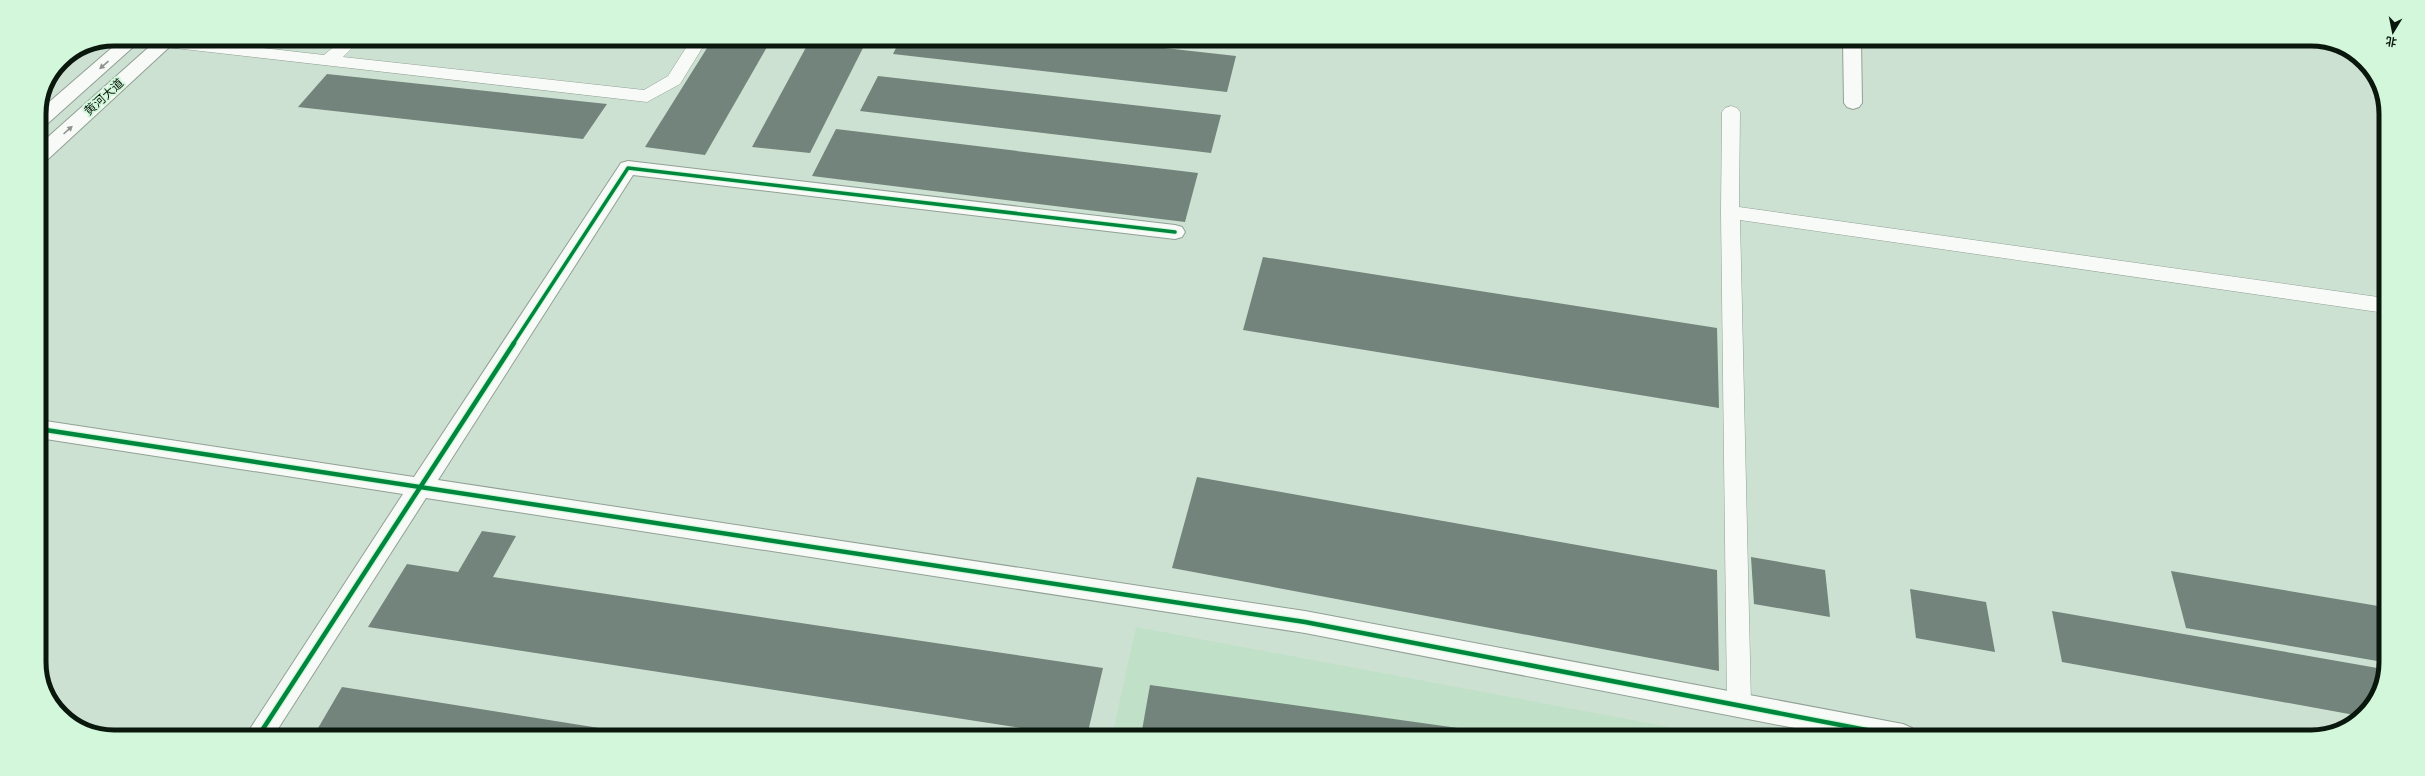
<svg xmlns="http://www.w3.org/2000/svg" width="2425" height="776" viewBox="0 0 2425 776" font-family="Raleway,'Noto Sans SC',sans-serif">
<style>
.built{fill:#c0e0c8}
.building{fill:#72847b}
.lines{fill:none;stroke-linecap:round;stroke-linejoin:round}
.lane-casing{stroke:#91a095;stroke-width:1}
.street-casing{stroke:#91a095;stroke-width:2}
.secondary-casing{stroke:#91a095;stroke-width:2}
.lane{fill:#f8faf8;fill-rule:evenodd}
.street{fill:#f8faf8;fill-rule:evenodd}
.secondary{fill:#f8faf8;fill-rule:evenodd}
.cycleway-far1-casing{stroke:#d2f7da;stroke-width:5.5}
.cycleway-casing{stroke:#d2f7da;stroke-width:7}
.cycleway-far1{stroke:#00873e;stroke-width:3.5}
.cycleway{stroke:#00873e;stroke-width:4.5}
.oneway{fill:#8d948e}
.labels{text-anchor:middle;stroke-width:4;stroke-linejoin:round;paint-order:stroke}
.street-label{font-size:12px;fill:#0a170d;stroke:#d2f7da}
.rim{fill:none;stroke:#0a170d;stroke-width:5}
</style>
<rect width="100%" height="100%" fill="#cde1d2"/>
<polygon class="built" points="1136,627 1718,736 1112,736"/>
<g class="building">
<polygon points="712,40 771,40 705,155 645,147"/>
<polygon points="810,40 867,40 810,153 752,147"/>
<polygon points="900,40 1093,40 1236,56 1227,92 893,54"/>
<polygon points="327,74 607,104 583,139 298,107"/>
<polygon points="878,76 1221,115 1211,153 860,111"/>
<polygon points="836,129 1198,173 1185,222 812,176"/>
<polygon points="1263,257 1717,328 1719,408 1243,330"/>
<polygon points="1197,477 1717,570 1719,671 1172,568"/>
<polygon points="482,531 516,536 493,577 1103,668 1087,736 1073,736 368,627 407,564 458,572"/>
<polygon points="1751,557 1825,570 1830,617 1754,604"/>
<polygon points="2171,571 2384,607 2383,662 2186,628"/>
<polygon points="1910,589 1986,602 1995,652 1916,638"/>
<polygon points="2052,611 2383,669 2383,681 2360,716 2062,662"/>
<polygon points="1150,685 1508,735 1508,736 1141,736"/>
<polygon points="342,687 637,734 636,735 314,735"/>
</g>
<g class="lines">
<defs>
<g id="lane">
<polygon points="160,39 186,39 324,55 343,39 361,39 343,57 644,90 668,76 691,40 707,40 680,84 647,102 166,47 160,46 158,42"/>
<polygon points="1731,106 1737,108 1740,112 1739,207 2385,298 2385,313 1740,220 1751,704 1748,712 1739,716 1730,712 1727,704 1721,212 1722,112 1725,108"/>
</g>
<g id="street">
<polygon points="1843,41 1861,41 1862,103 1859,107 1853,109 1847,107 1844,103"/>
<polygon points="628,161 1175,225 1182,227 1185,232 1182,237 1175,239 633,175 438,480 1305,611 1903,724 1912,728 1916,737 1836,736 1305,633 426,498 274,735 246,735 403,494 39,438 39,420 414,477 621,163"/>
</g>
<g id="secondary">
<polygon points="122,39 142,39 46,125 39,127 40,110"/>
<polygon points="158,39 178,39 46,161 39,162 39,145"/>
</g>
</defs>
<use href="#lane" class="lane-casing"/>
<use href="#street" class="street-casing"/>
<use href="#secondary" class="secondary-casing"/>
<use href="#lane" class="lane"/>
<use href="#street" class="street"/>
<use href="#secondary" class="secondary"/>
<defs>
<polyline id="cycleway-far1" points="513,344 628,168 1175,232"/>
<g id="cycleway">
<polyline points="39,429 1305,622 1903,737"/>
<polyline points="259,735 514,343"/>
</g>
</defs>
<use href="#cycleway-far1" class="cycleway-far1-casing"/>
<use href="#cycleway" class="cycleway-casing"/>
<use href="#cycleway-far1" class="cycleway-far1"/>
<use href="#cycleway" class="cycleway"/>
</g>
<defs><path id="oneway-solid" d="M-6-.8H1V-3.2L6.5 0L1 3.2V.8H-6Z"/></defs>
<g class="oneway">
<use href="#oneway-solid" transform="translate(104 65) rotate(139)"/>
<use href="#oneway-solid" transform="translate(68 130) rotate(-42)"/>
</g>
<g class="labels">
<g class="street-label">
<text transform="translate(104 97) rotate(-42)" y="4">黄河大道</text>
</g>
</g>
<path d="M0 0H2425V776H0ZM114 46H2311A68 68 0 0 1 2379 114V662A68 68 0 0 1 2311 730H114A68 68 0 0 1 46 662V114A68 68 0 0 1 114 46Z" fill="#d2f7da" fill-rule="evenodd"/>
<path class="rim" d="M114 46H2311A68 68 0 0 1 2379 114V662A68 68 0 0 1 2311 730H114A68 68 0 0 1 46 662V114A68 68 0 0 1 114 46Z"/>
<g transform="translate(2393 32) rotate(190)" stroke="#d2f7da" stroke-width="3" paint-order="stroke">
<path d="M0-3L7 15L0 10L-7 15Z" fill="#0a170d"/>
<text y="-6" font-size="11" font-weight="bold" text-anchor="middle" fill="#0a170d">北</text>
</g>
</svg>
